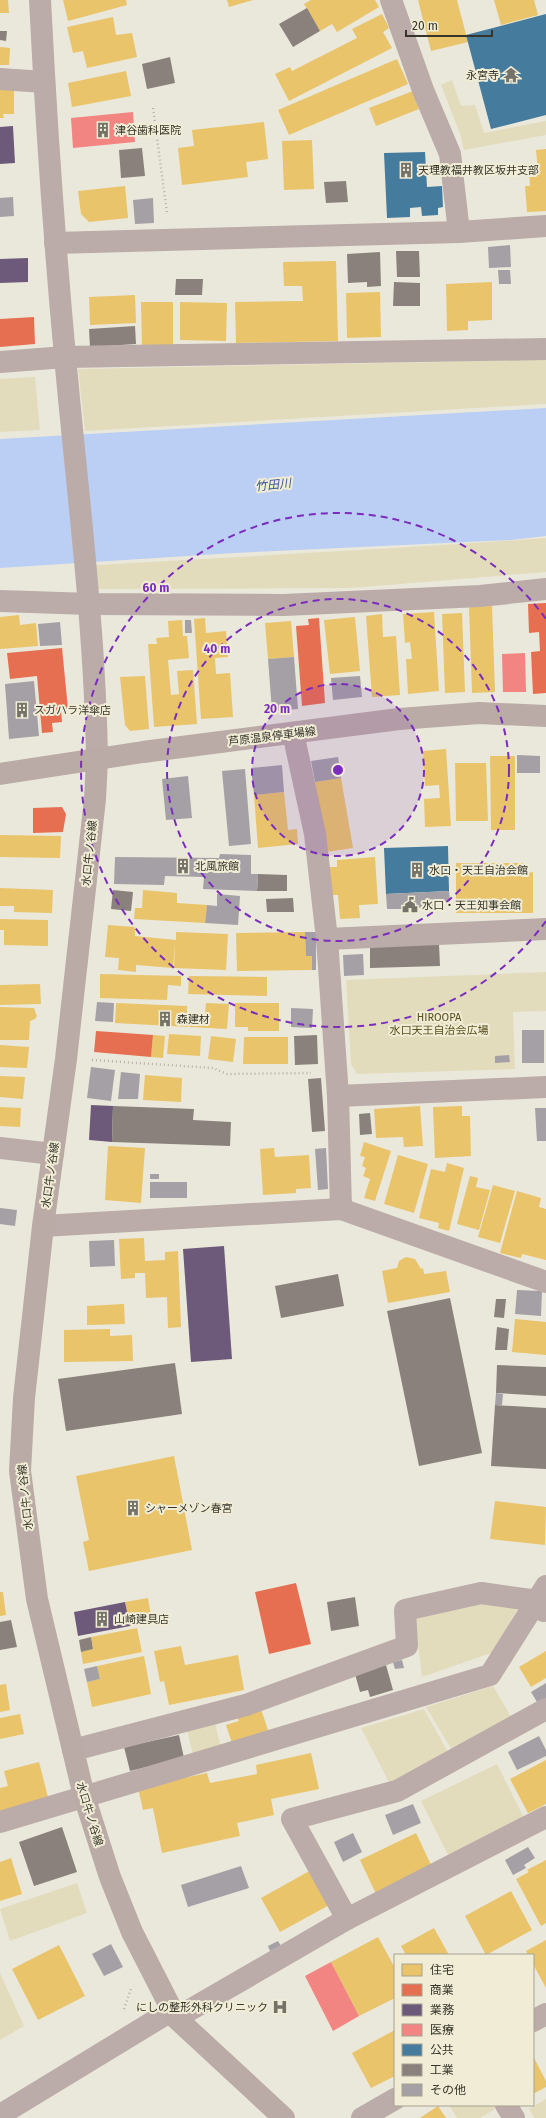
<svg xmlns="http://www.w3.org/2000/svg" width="546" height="2118" viewBox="0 0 546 2118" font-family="'Fira Sans','Noto Sans JP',sans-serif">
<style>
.green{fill:#e2dcbc}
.water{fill:#bbcef3}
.homes{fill:#e9c46a}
.shops{fill:#e76f51}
.offices{fill:#6d597a}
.health{fill:#f28482}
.public{fill:#457b9d}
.industry{fill:#8a817c}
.building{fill:#a4a0a5}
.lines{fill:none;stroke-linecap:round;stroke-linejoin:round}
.path{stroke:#b9aeaa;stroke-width:2.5;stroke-dasharray:1 3;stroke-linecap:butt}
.minor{stroke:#bbaba9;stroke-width:22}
.major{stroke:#bbaba6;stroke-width:22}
.ring{fill:none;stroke:#7b2cbf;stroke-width:2;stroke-dasharray:7 5}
.labels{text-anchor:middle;stroke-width:4;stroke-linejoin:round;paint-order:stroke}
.poi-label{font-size:11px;fill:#36342b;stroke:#f0ecd5;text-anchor:start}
.street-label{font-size:11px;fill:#36342b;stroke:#f0ecd5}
.park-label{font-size:11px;fill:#5a511e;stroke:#f0ecd5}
.water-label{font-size:12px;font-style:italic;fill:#355499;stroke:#f0ecd5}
.centre{fill:#7b2cbf;stroke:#f0ecd5;stroke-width:2}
.ring-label{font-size:12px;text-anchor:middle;font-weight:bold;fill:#7b2cbf;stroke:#f0ecd5;stroke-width:4;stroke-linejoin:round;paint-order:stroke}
</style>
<rect width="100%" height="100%" fill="#eae8db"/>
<g class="green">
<polygon points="452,80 461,106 475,105 484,133 546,121 546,135 464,150 460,134 441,85"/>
<polygon points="546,357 546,404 85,431 78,369 442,362"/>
<polygon points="35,377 40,430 0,432 0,379"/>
<path d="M 546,538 L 546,572 L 351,588 L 98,589 L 96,565 C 246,556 396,549 546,538 Z"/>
<polygon points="546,972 546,1011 513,1012 515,1069 357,1074 351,1064 346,980"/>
<polygon points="469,1601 519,1606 494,1652 422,1677 414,1612"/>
<polygon points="493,1686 513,1720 453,1752 426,1707"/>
<polygon points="424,1709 449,1754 390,1784 361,1728"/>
<polygon points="215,1723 221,1748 193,1755 187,1730"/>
<polygon points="497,1764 525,1820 449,1857 421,1801"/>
<polygon points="77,1883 87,1913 10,1941 0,1909"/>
<polygon points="0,1973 24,2026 0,2040"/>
<polygon points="546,2099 546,2118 534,2118 529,2109"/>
<polygon points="449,2105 495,2105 497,2108 480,2118 457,2118"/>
</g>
<polygon class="water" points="546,408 546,536 511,540 234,553 0,568 0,439"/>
<g class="homes">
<polygon points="0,0 8,0 9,13 0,13"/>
<polygon points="63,0 126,0 127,5 68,21"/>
<polygon points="227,0 253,0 229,7"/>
<polygon points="311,0 375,0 379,7 337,32 332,24 320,31 304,4"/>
<polygon points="418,0 457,0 468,42 431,51"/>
<polygon points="494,0 534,0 538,15 501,25"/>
<polygon points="382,14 389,28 383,32 392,48 289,101 275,74 290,67 292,71 357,38 352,29"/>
<polygon points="113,17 116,35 132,33 137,57 87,68 83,51 73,53 67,27"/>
<polygon points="0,47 10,48 9,65 0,65"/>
<polygon points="397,59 408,84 289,135 278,110"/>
<polygon points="126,71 131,96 72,107 68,83"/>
<polygon points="0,87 14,87 14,114 3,114 4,118 0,118"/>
<polygon points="413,91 419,109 376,126 369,108"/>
<polygon points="264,122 268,159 246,162 248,177 182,185 178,148 194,146 192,130"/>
<polygon points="312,140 314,189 284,190 282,141"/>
<polygon points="546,149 546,211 527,212 525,186 530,186 529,170 538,170 536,150"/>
<polygon points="125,186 128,218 89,222 81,214 78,191"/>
<polygon points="336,261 338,341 236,343 235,302 303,301 302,286 284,286 283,262"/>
<polygon points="492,282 492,320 468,321 468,330 447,331 446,284"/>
<polygon points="380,292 381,337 347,338 346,293"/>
<polygon points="135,295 136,323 90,325 89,297"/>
<polygon points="141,302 173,302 173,347 142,347"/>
<polygon points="180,302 227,303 226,341 180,340"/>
<polygon points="492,606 495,692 472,693 469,607"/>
<polygon points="434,612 439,691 408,694 406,659 412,659 410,642 405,643 403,614"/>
<polygon points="462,613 465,692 445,693 442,614"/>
<polygon points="382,614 383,637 396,636 400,695 372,697 366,616"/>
<polygon points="19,615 20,625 36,623 38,646 0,649 0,617"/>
<polygon points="355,617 360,671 330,674 324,620"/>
<polygon points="205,618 206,633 226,631 228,657 215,658 216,674 230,673 233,717 201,719 194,619"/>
<polygon points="182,620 183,636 187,636 189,658 168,660 171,695 179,694 177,671 193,670 197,724 154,727 148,644 157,644 156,638 169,637 168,621"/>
<polygon points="291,621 294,657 268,659 265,623"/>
<polygon points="145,676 149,729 130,731 125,725 120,677"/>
<polygon points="446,749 451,826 425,827 424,799 440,798 439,785 425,786 423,751"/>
<polygon points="490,756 515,756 515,830 491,830"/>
<polygon points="455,763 486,763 488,821 456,821"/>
<polygon points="341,778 353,848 326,852 315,782"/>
<polygon points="284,792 288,830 297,829 298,844 258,848 254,795"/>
<polygon points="0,835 61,836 60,858 0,857"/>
<polygon points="375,857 378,904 359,905 360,918 340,919 338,895 331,895 329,867 337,867 337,860"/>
<polygon points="456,863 526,863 526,873 533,872 533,913 456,913"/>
<polygon points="0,888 53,890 52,913 14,912 14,906 0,906"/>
<polygon points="143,890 177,893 177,903 207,905 205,923 134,919 135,908 142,908"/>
<polygon points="0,919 48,920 48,946 4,945 4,930 0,930"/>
<polygon points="108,925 135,927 135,936 176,940 176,932 228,934 226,970 174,968 175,943 173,968 136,965 136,972 118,970 119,958 105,957"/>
<polygon points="305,932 306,956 312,956 312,970 237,971 236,933"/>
<polygon points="100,974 181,976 181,986 168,985 167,1000 100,998"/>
<polygon points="189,976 267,977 267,996 188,994"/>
<polygon points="40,984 41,1004 0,1005 0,985"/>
<polygon points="116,1003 187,1006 187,1013 205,1014 206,1003 229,1004 227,1029 115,1023"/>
<polygon points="235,1003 279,1003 279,1031 248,1031 248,1027 235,1027"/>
<polygon points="0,1007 34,1008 37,1016 35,1019 30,1021 29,1040 0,1040"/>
<polygon points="169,1034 201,1036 200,1056 167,1054"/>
<polygon points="153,1035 165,1036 163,1058 151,1057"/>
<polygon points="211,1036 236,1039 233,1062 208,1059"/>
<polygon points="244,1037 288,1037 288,1064 243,1064"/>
<polygon points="0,1045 29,1047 27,1068 0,1067"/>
<polygon points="145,1075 182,1078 181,1102 143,1100"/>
<polygon points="0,1076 25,1077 23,1099 0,1097"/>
<polygon points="420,1106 423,1146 404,1147 403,1137 376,1138 374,1109"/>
<polygon points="462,1106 462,1116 470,1116 471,1156 435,1158 433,1107"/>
<polygon points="0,1107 21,1108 20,1127 0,1126"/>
<polygon points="364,1142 391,1151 375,1201 364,1198 370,1179 363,1176 366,1168 362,1166 365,1157 360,1156"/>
<polygon points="108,1146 145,1148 141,1203 105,1200"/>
<polygon points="274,1148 275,1157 309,1155 311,1188 296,1189 296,1193 263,1195 260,1149"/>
<polygon points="398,1155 428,1164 414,1213 384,1204"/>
<polygon points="447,1163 464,1168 449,1231 438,1228 439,1223 419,1218 431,1169 445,1172"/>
<polygon points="470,1176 478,1178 476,1187 490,1190 479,1230 457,1224"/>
<polygon points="493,1185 515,1191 500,1243 478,1237"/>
<polygon points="517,1191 541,1198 539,1207 546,1209 546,1260 522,1254 521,1258 500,1253"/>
<polygon points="144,1238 145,1261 165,1260 165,1252 178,1251 181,1327 168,1328 167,1297 146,1298 145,1273 135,1273 135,1278 121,1279 119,1239"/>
<polygon points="406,1257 415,1259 421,1269 423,1268 424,1274 446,1271 450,1292 388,1303 382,1271 397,1268 399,1261"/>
<polygon points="124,1304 125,1324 87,1325 87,1306"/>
<polygon points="515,1319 546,1322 546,1355 512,1352"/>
<polygon points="110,1329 110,1336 132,1335 133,1361 64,1362 64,1330"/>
<polygon points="174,1456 192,1550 89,1571 83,1542 89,1540 76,1476"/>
<polygon points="495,1501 546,1507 545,1545 490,1539"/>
<polygon points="0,1592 3,1592 6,1615 0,1616"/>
<polygon points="148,1598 152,1622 130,1626 125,1602"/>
<polygon points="137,1628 142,1652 83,1664 81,1652 93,1649 91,1637"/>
<polygon points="181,1646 185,1665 238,1655 244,1690 169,1705 164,1681 160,1682 154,1651"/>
<polygon points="546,1651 546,1678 531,1687 519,1667"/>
<polygon points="144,1656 151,1694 92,1707 87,1682 100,1679 97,1666"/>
<polygon points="6,1684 10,1710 0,1712 0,1685"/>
<polygon points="261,1709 268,1730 232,1743 226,1725 239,1721 237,1717"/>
<polygon points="20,1714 24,1734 0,1739 0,1718"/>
<polygon points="311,1753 319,1789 271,1799 274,1815 237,1823 240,1836 162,1853 153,1808 143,1810 138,1788 207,1773 210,1783 257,1774 256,1765"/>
<polygon points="546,1760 546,1804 528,1813 510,1779"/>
<polygon points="39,1762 49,1801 0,1813 0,1788 8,1786 4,1771"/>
<polygon points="416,1833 433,1869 377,1896 360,1860"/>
<polygon points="11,1858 22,1894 0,1901 0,1862"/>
<polygon points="546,1860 546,1923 541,1926 516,1879 529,1872 527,1870"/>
<polygon points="313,1869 333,1903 280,1932 261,1898"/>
<polygon points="511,1891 532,1930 486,1955 465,1916"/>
<polygon points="434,1928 449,1955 406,1955 401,1946"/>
<polygon points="378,1937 395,1968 395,1998 359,2016 331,1962"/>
<polygon points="546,1940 546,1988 533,1964 533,1955 528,1955 526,1951"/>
<polygon points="59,1945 85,1996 38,2020 12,1969"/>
<polygon points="395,2030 395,2076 371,2088 352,2053"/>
<polygon points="533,2056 546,2081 546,2087 533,2094"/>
<polygon points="438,2106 446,2118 420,2118"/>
</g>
<g class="shops">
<polygon points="34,317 35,344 0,347 0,319"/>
<polygon points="546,603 546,693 533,694 531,652 540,651 539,632 529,633 528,604"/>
<polygon points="319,618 325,703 302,706 296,626 309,625 308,619"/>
<polygon points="62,648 68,709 61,710 62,722 52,723 53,732 42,733 37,676 10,679 7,653"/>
<polygon points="62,807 66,814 63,832 33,833 33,808"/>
<polygon points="96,1031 153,1035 151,1057 94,1052"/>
<polygon points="296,1583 311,1644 269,1654 255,1592"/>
</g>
<g class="offices">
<polygon points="13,126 15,163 0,164 0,127"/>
<polygon points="28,258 28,282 0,283 0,259"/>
<polygon points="91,1105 113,1106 112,1142 89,1140"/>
<polygon points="224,1246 232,1359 191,1362 183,1249"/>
<polygon points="125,1602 130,1626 78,1636 74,1612"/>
</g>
<g class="health">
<polygon points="133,112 135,142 73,148 71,118"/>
<polygon points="525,653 526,692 503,692 502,654"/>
<polygon points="331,1962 359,2016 333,2031 305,1976"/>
</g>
<g class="public">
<polygon points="546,14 546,115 491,129 466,35"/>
<polygon points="425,152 427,187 442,186 443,207 438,208 438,215 422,216 421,207 410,208 410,217 387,218 384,153"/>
<polygon points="448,846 449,891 386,894 384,848"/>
</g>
<g class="industry">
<polygon points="307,8 320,31 293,47 279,24"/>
<polygon points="0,31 7,31 6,41 0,40"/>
<polygon points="170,57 175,83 147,89 142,64"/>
<polygon points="142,148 145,176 121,178 119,150"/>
<polygon points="346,181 348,202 326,203 324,182"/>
<polygon points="396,251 419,251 420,277 397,277"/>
<polygon points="380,252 381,286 367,287 367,282 348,283 347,254"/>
<polygon points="176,279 203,279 202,295 175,295"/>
<polygon points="394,282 420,283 420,306 393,306"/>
<polygon points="135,326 136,344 90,347 89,329"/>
<polygon points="258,874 287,875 287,891 257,891"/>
<polygon points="113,890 133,892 131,911 111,909"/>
<polygon points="293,898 294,912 267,912 266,899"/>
<polygon points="439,944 440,966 370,968 370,947"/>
<polygon points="317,1035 318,1064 295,1065 294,1036"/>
<polygon points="321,1078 325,1131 312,1132 308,1079"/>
<polygon points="113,1106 194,1109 193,1120 231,1122 230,1146 112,1142"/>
<polygon points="370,1113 372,1134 360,1135 359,1114"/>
<polygon points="338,1274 344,1306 281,1318 275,1286"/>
<polygon points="450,1298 482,1453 419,1466 387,1311"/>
<polygon points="496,1299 506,1299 504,1318 494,1317"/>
<polygon points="497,1327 509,1329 507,1350 495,1350"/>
<polygon points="175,1363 182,1414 66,1431 58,1379"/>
<polygon points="497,1365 546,1367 546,1396 496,1393"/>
<polygon points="495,1405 546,1408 546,1469 491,1466"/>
<polygon points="355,1597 359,1626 331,1631 327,1602"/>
<polygon points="11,1620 17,1647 0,1650 0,1622"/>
<polygon points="91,1637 93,1649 81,1652 79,1640"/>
<polygon points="386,1665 393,1690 370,1697 368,1690 360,1692 355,1674"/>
<polygon points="179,1735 184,1758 130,1771 124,1747"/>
<polygon points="62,1827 77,1872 34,1886 19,1842"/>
</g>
<g class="building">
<polygon points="13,197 14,216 0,217 0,198"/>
<polygon points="153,198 154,223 135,224 133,200"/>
<polygon points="510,245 511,267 489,268 488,247"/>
<polygon points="498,270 510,270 511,284 499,284"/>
<polygon points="185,620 191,620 192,633 185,633"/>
<polygon points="60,622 62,645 40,646 38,624"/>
<polygon points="294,657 298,709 272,711 268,659"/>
<polygon points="360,676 362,697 333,700 331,678"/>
<polygon points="34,681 39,736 9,739 5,684"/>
<polygon points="517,755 540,756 540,773 517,773"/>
<polygon points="338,757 341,778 315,782 311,761"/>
<polygon points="282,765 284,792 254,795 251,768"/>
<polygon points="245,769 251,844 229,846 222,771"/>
<polygon points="188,776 192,818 166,820 162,779"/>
<polygon points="220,854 251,855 251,874 258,874 257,891 203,889 204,877 165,876 164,885 114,884 115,857 219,858"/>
<polygon points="449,891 450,901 434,901 434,907 415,908 414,902 406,902 406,909 387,909 386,894"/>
<polygon points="217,894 240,896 238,925 205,923 207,905 217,906"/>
<polygon points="305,932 316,932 316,970 312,970 312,956 306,956"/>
<polygon points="363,954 364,975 344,976 343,955"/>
<polygon points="97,1002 114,1003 113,1022 95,1021"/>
<polygon points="291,1008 313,1009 312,1028 291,1027"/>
<rect x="522" y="1030" width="22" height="33"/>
<polygon points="509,1055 510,1062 495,1063 495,1056"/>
<polygon points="91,1067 115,1070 111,1101 87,1098"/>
<polygon points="121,1072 140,1074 138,1099 118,1099"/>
<polygon points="535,1108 546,1108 546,1141 537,1141"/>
<polygon points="326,1148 328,1189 318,1190 315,1149"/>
<rect x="150" y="1174" width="9" height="5"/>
<rect x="150" y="1182" width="37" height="16"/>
<polygon points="0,1208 17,1210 15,1226 0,1224"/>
<polygon points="114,1240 115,1266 90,1267 89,1241"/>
<polygon points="517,1290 542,1291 541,1316 515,1314"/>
<polygon points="496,1393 503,1394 502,1405 495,1405"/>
<polygon points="402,1660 404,1668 395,1669 393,1662"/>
<polygon points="97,1666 100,1679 87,1682 84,1669"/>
<polygon points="546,1683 546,1704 540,1707 531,1692"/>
<polygon points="539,1736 546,1750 546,1756 517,1770 508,1752"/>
<polygon points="413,1804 421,1823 393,1835 385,1815"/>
<polygon points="353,1833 362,1852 343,1862 334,1842"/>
<polygon points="528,1847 535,1858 524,1865 526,1868 513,1875 505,1860"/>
<polygon points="241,1866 249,1888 188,1907 181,1885"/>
<polygon points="278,1941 281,1946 270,1951 268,1946"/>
<polygon points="111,1944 123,1967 104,1976 92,1954"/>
</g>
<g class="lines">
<g class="path">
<polyline points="153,108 167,213"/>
<polyline points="92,1060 213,1068 227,1074 311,1073"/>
<polyline points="124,2009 131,1989"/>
</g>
<g class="minor">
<path d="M 40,0 C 46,119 54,237 65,356 C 77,490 95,625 97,760"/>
<polyline points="391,0 423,90 450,154 459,232"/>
<polyline points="0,79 44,82"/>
<polyline points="55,243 459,232 546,226"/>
<polyline points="0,362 65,357 546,349"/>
<polyline points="0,601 90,604 284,605 480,596 546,589"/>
<polyline points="293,733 315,834 327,939 338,1096 341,1209"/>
<polyline points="327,939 546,929"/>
<polyline points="338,1096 546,1087"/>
<polyline points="0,1148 53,1154"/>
<polyline points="43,1226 341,1209 546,1282"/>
<polyline points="73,1750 246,1705 407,1646 405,1610 481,1593 538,1601 544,1611"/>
<polyline points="0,1822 490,1675 546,1586"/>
<polyline points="347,1919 292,1819 397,1791 546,1709"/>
<polyline points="176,2018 347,1919 546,1817"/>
<polyline points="533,2021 546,2014"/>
<polyline points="506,2105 514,2118"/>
<polyline points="0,2115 171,2011"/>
<polyline points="362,2118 395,2099"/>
</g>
<g class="major">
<polyline points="97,760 95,799 66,1059 43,1226 24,1398 20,1471 37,1599 84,1796 110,1877 132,1932 176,2018 284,2118"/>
<polyline points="0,774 143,752 399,719 479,713 546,716"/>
</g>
</g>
<circle cx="338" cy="770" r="86" fill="#7b2cbf" fill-opacity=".12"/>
<g class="ring">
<circle cx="338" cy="770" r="86"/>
<circle cx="338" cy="770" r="171"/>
<path d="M546 921A257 257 0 1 1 546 619"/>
</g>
<defs>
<symbol id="temple-bare" viewBox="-9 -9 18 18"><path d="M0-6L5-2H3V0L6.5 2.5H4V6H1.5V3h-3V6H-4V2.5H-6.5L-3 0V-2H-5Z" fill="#757369" stroke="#f0ecd5" stroke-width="2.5" paint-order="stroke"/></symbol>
<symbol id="building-bare" viewBox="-9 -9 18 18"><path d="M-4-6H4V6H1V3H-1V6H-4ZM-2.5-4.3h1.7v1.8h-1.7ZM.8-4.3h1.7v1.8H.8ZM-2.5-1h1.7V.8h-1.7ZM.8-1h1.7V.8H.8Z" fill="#757369" stroke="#f0ecd5" stroke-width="2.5" paint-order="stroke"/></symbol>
<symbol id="civic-bare" viewBox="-9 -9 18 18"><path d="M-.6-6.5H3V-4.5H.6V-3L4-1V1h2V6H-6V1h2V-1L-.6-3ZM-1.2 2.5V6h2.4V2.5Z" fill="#757369" stroke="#f0ecd5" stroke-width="2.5" paint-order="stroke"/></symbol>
<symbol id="hospital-bare" viewBox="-9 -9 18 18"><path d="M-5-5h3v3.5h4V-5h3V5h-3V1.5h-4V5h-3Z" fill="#757369" stroke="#f0ecd5" stroke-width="2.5" paint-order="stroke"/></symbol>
</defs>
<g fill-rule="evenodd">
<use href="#temple-bare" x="500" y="64" width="22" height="22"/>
<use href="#building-bare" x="92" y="119" width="22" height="22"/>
<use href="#building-bare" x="395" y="159" width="22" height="22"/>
<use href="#building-bare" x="11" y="699" width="22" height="22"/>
<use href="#building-bare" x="172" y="855" width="22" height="22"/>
<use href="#building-bare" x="406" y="859" width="22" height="22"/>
<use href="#civic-bare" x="399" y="894" width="22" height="22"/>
<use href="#building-bare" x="154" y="1008" width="22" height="22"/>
<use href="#building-bare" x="122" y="1497" width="22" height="22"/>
<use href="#building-bare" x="91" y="1608" width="22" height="22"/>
<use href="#hospital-bare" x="269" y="1996" width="22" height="22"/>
</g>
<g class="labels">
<g class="poi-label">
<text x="499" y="79" text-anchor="end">永宮寺</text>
<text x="115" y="134">津谷歯科医院</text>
<text x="418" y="174">天理教福井教区坂井支部</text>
<text x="34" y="714">スガハラ洋傘店</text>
<text x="195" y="870">北風旅館</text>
<text x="429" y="874">水口・天王自治会館</text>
<text x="422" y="909">水口・天王知事会館</text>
<text x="177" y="1023">森建材</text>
<text x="145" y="1512">シャーメゾン春宮</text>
<text x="114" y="1623">山崎建具店</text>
<text x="268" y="2011" text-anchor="end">にしの整形外科クリニック</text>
</g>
<g class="street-label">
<text transform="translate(272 736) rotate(-7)" y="4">芦原温泉停車場線</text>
<text transform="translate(89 853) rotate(-84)" y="4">水口牛ノ谷線</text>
<text transform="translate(50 1175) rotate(-82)" y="4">水口牛ノ谷線</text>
<text transform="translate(25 1497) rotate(-96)" y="4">水口牛ノ谷線</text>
<text transform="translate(90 1814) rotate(73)" y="4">水口牛ノ谷線</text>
</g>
<g class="park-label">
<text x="439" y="1021">HIROOPA<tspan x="439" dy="13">水口天王自治会広場</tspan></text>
</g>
<g class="water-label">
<text transform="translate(273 485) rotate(-6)" y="4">竹田川</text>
</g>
</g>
<circle cx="338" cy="770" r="6" class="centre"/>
<g class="ring-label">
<text x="156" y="592">60 m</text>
<text x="217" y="653">40 m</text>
<text x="277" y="713">20 m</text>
</g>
<rect x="394" y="1954" width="140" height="152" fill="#f0ecd5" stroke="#a6a291"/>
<rect x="402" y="1964" width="20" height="12" fill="#e9c46a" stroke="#a6a291"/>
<text x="430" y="1974" font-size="12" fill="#36342b">住宅</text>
<rect x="402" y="1984" width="20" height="12" fill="#e76f51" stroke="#a6a291"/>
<text x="430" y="1994" font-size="12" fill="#36342b">商業</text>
<rect x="402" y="2004" width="20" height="12" fill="#6d597a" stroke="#a6a291"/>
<text x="430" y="2014" font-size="12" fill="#36342b">業務</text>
<rect x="402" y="2024" width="20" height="12" fill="#f28482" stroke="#a6a291"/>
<text x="430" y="2034" font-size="12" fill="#36342b">医療</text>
<rect x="402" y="2044" width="20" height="12" fill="#457b9d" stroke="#a6a291"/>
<text x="430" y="2054" font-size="12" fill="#36342b">公共</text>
<rect x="402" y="2064" width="20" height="12" fill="#8a817c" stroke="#a6a291"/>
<text x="430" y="2074" font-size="12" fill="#36342b">工業</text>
<rect x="402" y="2084" width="20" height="12" fill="#a4a0a5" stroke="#a6a291"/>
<text x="430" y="2094" font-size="12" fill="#36342b">その他</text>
<path d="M406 30v6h86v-6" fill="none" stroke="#36342b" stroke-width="2"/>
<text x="412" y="30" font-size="12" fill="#36342b" stroke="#f0ecd5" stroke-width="3" paint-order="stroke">20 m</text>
</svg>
